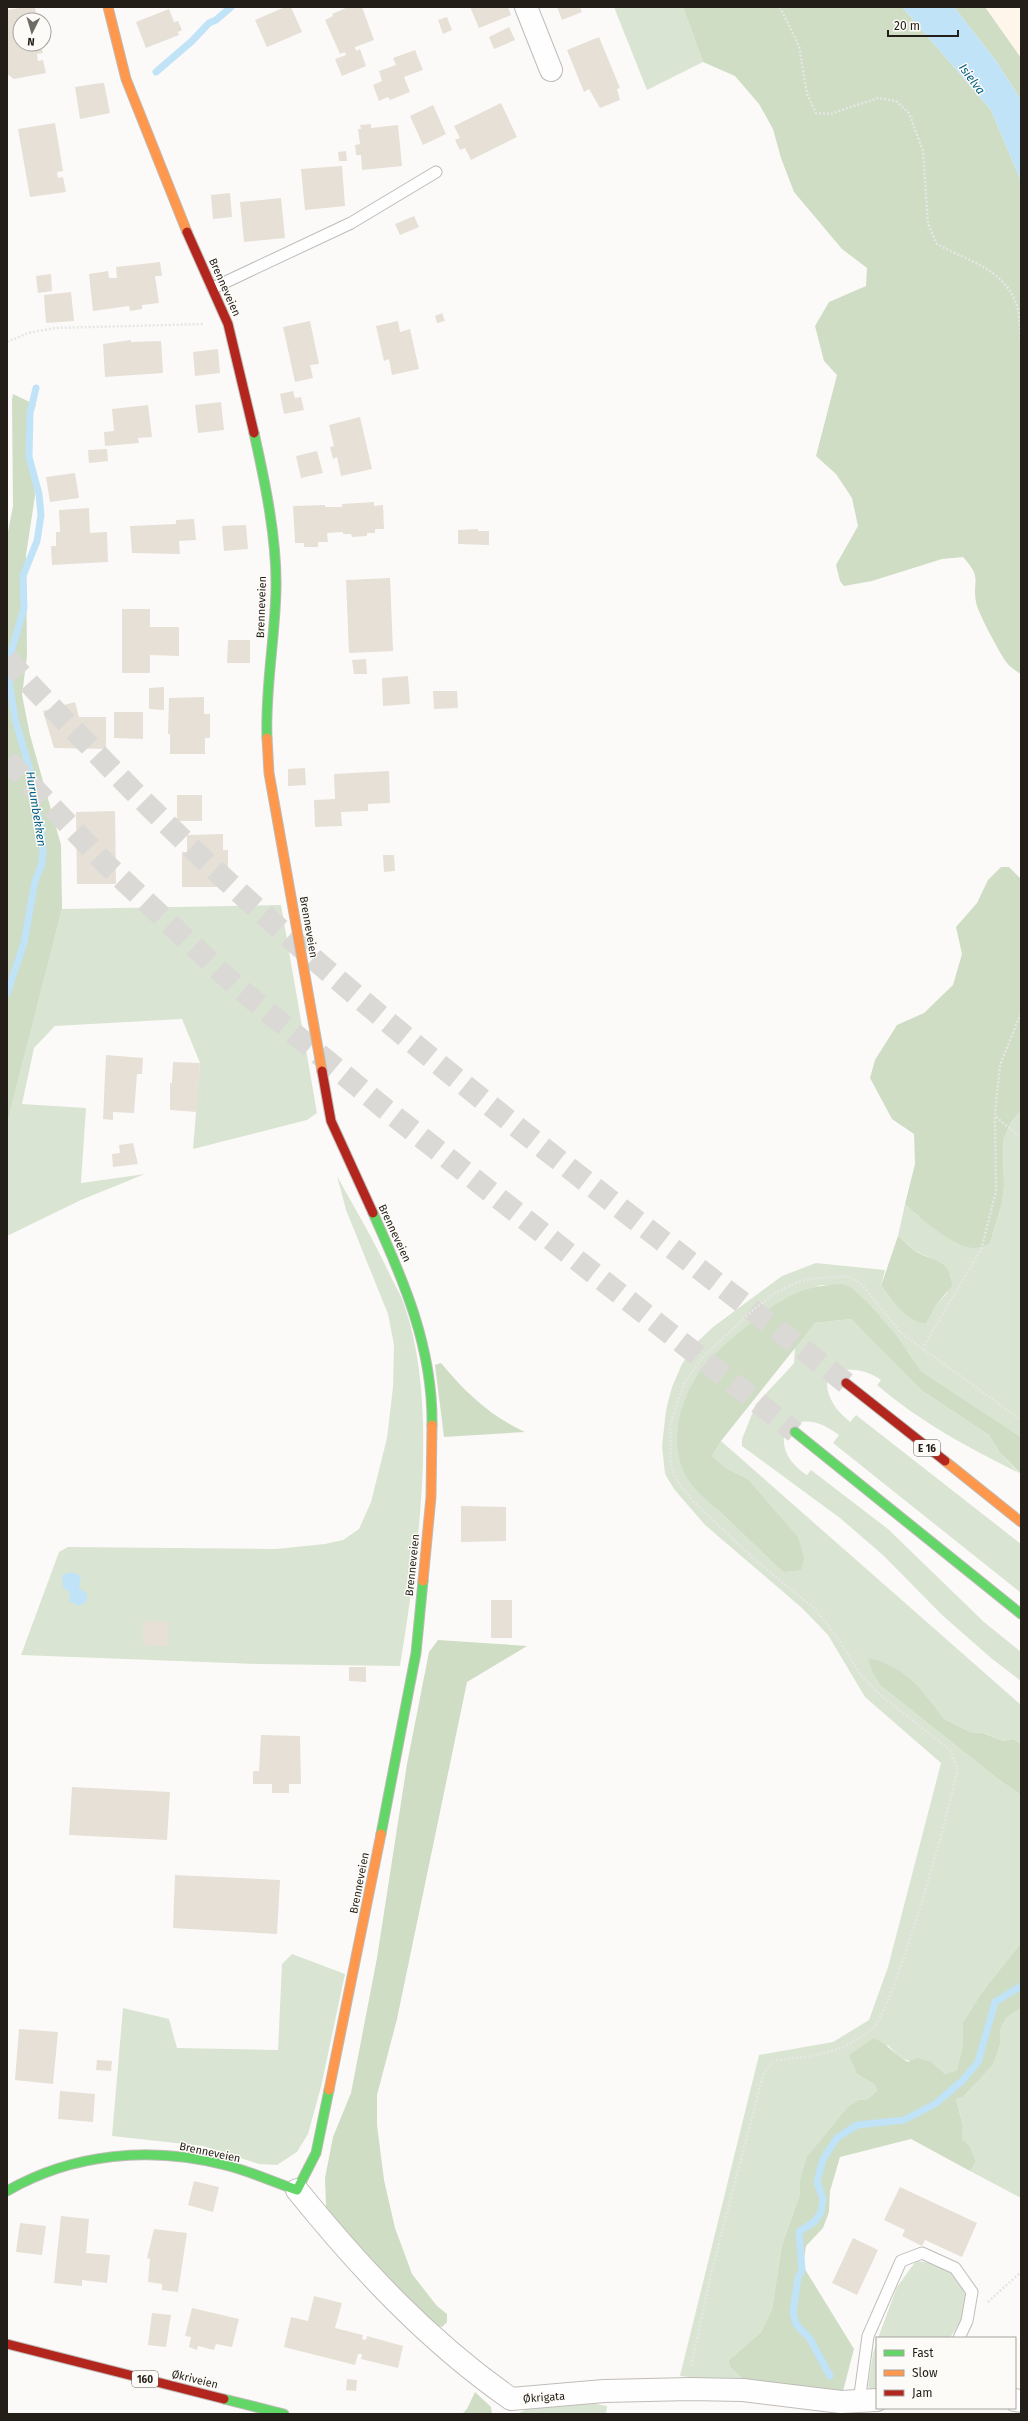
<svg xmlns="http://www.w3.org/2000/svg" width="1028" height="2421" viewBox="0 0 1028 2421" font-family="'Fira Sans',sans-serif">
<style>
.built{fill:#fef6ea}
.green{fill:#d9e5d2}
.forest{fill:#ceddc4}
.water{fill:#c0e3f8}
.lines{fill:none;stroke-linecap:round;stroke-linejoin:round}
.stream{stroke:#c0e3f8;stroke-width:7}
.building{fill:#e6e0d6}
.highway-tunnel{stroke:#dbd9d6;stroke-width:22;stroke-dasharray:22 11;stroke-linecap:butt}
.lane-casing{stroke:#bfbcb8;stroke-width:13}
.street-casing{stroke:#bfbcb8;stroke-width:24}
.fast-casing{stroke:#bfbcb8;stroke-width:11}
.slow-casing{stroke:#bfbcb8;stroke-width:11}
.jam-casing{stroke:#bfbcb8;stroke-width:11}
.path{stroke:#e6e6e4;stroke-width:2.5;stroke-dasharray:2 2;stroke-linecap:butt}
.lane{stroke:#fffefe;stroke-width:11}
.street{stroke:#fffefe;stroke-width:22}
.fast{stroke:#63d668;stroke-width:9}
.slow{stroke:#ff974d;stroke-width:9}
.jam{stroke:#b3261e;stroke-width:9}
.labels{text-anchor:middle;stroke-width:3;stroke-linejoin:round;paint-order:stroke}
.shield{fill:#fdfbf7;stroke:#64615b;stroke-width:1}
.shield-label{font-size:10px;font-weight:bold;fill:#231f18}
.street-label{font-size:11px;fill:#231f18;stroke:#fdfbf7}
.water-label{font-size:12px;font-style:italic;fill:#025f86;stroke:#fdfbf7}
</style>
<rect width="100%" height="100%" fill="#fcfaf8"/>
<polygon class="built" points="985,7 1021,7 1021,58"/>
<g class="green">
<polygon points="614,7 683,7 703,62 647,90"/>
<polygon points="281,905 317,1113 307,1120 193,1149 200,1063 182,1019 55,1026 34,1048 22,1104 86,1108 81,1183 145,1174 81,1200 7,1236 7,1124 62,909"/>
<path d="M 1021,1110 L 1021,1437 L 921,1371 L 900,1340 L 851,1287 L 821,1285 L 783,1300 L 752,1322 L 702,1369 L 686,1476 L 702,1495 L 783,1572 L 778,1514 L 748,1479 L 726,1468 L 712,1456 L 721,1441 L 1021,1705 L 1021,1744 L 1013,1739 L 1003,1741 L 984,1733 L 970,1732 L 944,1719 L 931,1704 L 881,1686 L 998,1779 L 1021,1795 L 1021,1943 L 982,1992 L 963,2022 L 963,2043 L 957,2070 L 945,2074 L 932,2062 C 909,2062 904,2063 888,2045 L 857,2074 L 875,2085 L 877,2090 L 868,2099 L 859,2100 L 800,2180 L 800,2194 L 782,2245 L 772,2309 L 761,2332 L 728,2361 L 730,2367 L 747,2383 L 680,2376 L 759,2055 L 833,2042 L 869,2020 L 888,1967 L 941,1763 L 865,1697 L 828,1635 L 802,1608 L 705,1525 L 674,1489 L 665,1474 L 662,1446 L 666,1410 L 672,1387 L 682,1364 L 696,1343 L 713,1327 L 782,1276 L 816,1263 L 885,1270 L 881,1286 C 898,1308 901,1311 926,1324 L 936,1305 L 947,1293 L 951,1277 C 943,1261 933,1260 918,1252 C 911,1249 904,1241 898,1236 L 905,1204 L 918,1216 L 990,1243 L 1002,1203 L 1004,1187 L 1003,1141 L 1011,1122 Z"/>
<path d="M 337,1176 C 355,1209 375,1242 391,1277 C 396,1287 402,1297 405,1307 C 440,1411 417,1559 400,1666 L 258,1664 L 21,1655 L 59,1552 L 68,1547 L 276,1549 L 325,1544 L 343,1540 L 359,1529 L 371,1502 L 387,1438 L 393,1387 L 394,1345 L 388,1314 L 346,1210 Z"/>
<path d="M 851,1319 L 921,1390 L 989,1435 L 1000,1453 L 1019,1473 C 969,1448 920,1422 877,1385 L 881,1380 C 858,1363 811,1364 833,1403 C 837,1411 844,1416 850,1422 L 856,1415 L 1021,1544 L 1021,1593 L 833,1443 L 839,1435 C 821,1422 804,1415 785,1430 C 780,1450 791,1465 807,1475 L 811,1470 L 888,1529 L 984,1622 L 1021,1652 L 1021,1681 L 991,1658 L 942,1615 L 884,1556 L 840,1518 L 742,1446 L 742,1439 L 756,1404 L 787,1371 L 794,1363 L 795,1347 L 815,1323 Z"/>
<polygon points="292,1954 345,1974 321,2087 308,2134 297,2152 277,2165 259,2164 203,2146 112,2136 123,2008 169,2019 177,2048 278,2050 282,1964"/>
<polygon points="1021,2008 1021,2198 970,2171 976,2162 970,2146 962,2139 963,2126 956,2099 963,2097 993,2065 1000,2045 1000,2030 1006,2018"/>
<path d="M 916,2261 C 922,2262 929,2262 935,2264 C 950,2269 966,2285 966,2302 C 966,2315 957,2327 950,2338 L 878,2338 L 897,2287 Z"/>
<polygon points="877,2342 877,2394 868,2387 873,2353"/>
<polygon points="586,2402 607,2406 606,2414 517,2414 533,2406"/>
</g>
<g class="forest">
<path d="M 683,7 L 902,7 L 991,110 L 1021,181 L 1021,674 C 1016,671 1010,667 1007,663 C 1000,654 977,611 976,602 C 972,579 983,579 963,557 L 942,559 L 872,581 L 844,586 L 840,581 L 836,565 L 858,526 L 852,498 L 836,474 L 816,456 L 837,375 L 824,361 L 815,326 L 829,302 L 866,286 L 867,268 L 842,249 L 794,192 L 781,158 L 773,129 L 759,104 L 735,76 L 703,62 Z"/>
<polygon points="954,7 985,7 1021,58 1021,100 996,61"/>
<polygon points="13,394 36,405 32,414 31,443 35,496 26,555 27,656 22,695 30,735 61,845 62,909 7,1124 7,537 13,506 12,400"/>
<path d="M 1001,867 L 1009,867 L 1021,879 L 1021,1110 L 1011,1122 L 1003,1141 L 1004,1187 L 1002,1203 L 990,1243 C 986,1245 979,1248 975,1248 C 954,1248 920,1218 905,1204 L 915,1164 L 914,1134 L 892,1119 L 870,1078 L 875,1060 L 897,1025 L 924,1013 L 953,985 L 962,954 L 956,927 L 977,903 L 988,880 Z"/>
<path d="M 898,1236 C 904,1241 910,1248 917,1252 C 935,1262 950,1259 952,1286 L 936,1305 L 926,1324 C 905,1320 894,1302 881,1286 Z"/>
<path d="M 841,1284 L 851,1287 L 870,1305 L 900,1340 L 921,1371 L 1021,1437 L 1021,1474 L 1000,1453 L 989,1435 L 921,1390 L 851,1319 L 815,1323 L 721,1441 L 712,1456 L 726,1468 L 748,1479 L 798,1537 L 804,1558 L 801,1570 L 783,1572 C 762,1552 742,1533 721,1513 C 709,1502 694,1490 686,1476 C 668,1443 680,1399 701,1370 C 713,1352 763,1311 783,1300 C 801,1289 820,1285 841,1284 Z"/>
<path d="M 441,1363 C 465,1392 490,1416 525,1432 L 444,1437 L 435,1365 Z"/>
<polygon points="438,1640 527,1646 467,1682 397,2019 377,2095 377,2125 384,2180 395,2228 412,2274 437,2306 447,2314 447,2322 442,2327 434,2325 375,2269 335,2221 326,2206 325,2178 333,2137 351,2093 377,1958 407,1764 429,1652"/>
<polygon points="868,1659 878,1660 900,1671 918,1686 944,1719 970,1732 983,1733 1003,1741 1013,1739 1021,1744 1021,1795 998,1779 881,1686 872,1671"/>
<path d="M 1021,1943 L 1021,2008 L 1006,2018 L 1000,2030 L 1000,2045 L 993,2065 L 963,2097 L 956,2099 L 963,2126 L 962,2139 L 970,2146 L 976,2162 L 970,2171 L 911,2139 L 840,2157 L 830,2191 L 829,2212 L 823,2228 L 806,2246 L 803,2266 L 854,2349 L 843,2391 L 747,2383 L 730,2367 L 728,2361 L 761,2332 L 772,2309 L 782,2245 L 800,2194 L 800,2180 L 807,2157 L 848,2107 L 859,2100 L 868,2099 L 877,2090 L 875,2085 L 857,2074 L 849,2055 L 874,2038 C 888,2045 896,2055 908,2062 L 917,2058 L 932,2062 L 945,2074 L 957,2070 L 963,2043 L 963,2022 L 982,1992 Z"/>
<polygon points="475,2392 491,2407 492,2414 462,2414 467,2409"/>
</g>
<g class="water">
<polygon points="902,7 954,7 996,61 1021,100 1021,181 991,110"/>
<polygon points="71,1572 81,1576 79,1588 87,1594 87,1601 79,1606 69,1601 70,1593 63,1587 62,1575"/>
</g>
<g class="lines">
<g class="stream">
<polyline points="156,72 192,41 209,23 216,20 231,7"/>
<polyline points="7,994 24,943 35,881 42,864 43,850 41,824 35,806 34,784 15,719 8,675 8,663 24,608 23,576 37,541 41,515 39,494 29,457 30,413 36,388"/>
<polyline points="830,2376 810,2339 796,2324 793,2312 798,2278 802,2270 799,2232 815,2221 821,2212 823,2199 817,2182 823,2159 837,2138 857,2125 904,2120 935,2104 962,2081 978,2062 995,2002 1021,1986"/>
</g>
</g>
<g class="building">
<polygon points="26,7 35,7 37,20 20,20 20,44 41,44 43,53 37,54 38,61 43,60 46,73 14,79 7,74 7,10"/>
<polygon points="285,7 291,7 302,32 267,47 255,20"/>
<polygon points="348,7 362,7 374,40 355,47 356,51 360,49 366,66 342,76 335,59 346,55 345,52 340,54 325,20 333,16 332,14"/>
<polygon points="470,7 508,7 511,15 479,28"/>
<polygon points="557,7 580,7 582,12 562,20"/>
<polygon points="169,9 174,22 178,21 182,30 178,32 179,35 146,48 136,22"/>
<polygon points="447,17 452,30 443,34 438,20"/>
<polygon points="509,27 515,40 494,49 489,37"/>
<polygon points="599,37 620,88 617,89 620,100 600,108 589,89 584,92 567,50"/>
<polygon points="415,50 423,70 404,77 410,92 390,100 388,97 379,101 373,85 382,81 379,71 396,65 393,58"/>
<polygon points="101,83 104,83 110,113 80,119 75,87"/>
<polygon points="501,103 517,137 471,160 465,148 460,150 455,140 460,138 454,126"/>
<polygon points="433,105 446,134 423,145 410,116"/>
<polygon points="55,123 63,171 57,172 58,178 63,177 66,192 30,197 18,129"/>
<polygon points="371,124 371,128 398,125 402,166 362,170 361,155 356,155 355,145 360,144 358,129 361,129 360,125"/>
<polygon points="346,151 347,161 339,161 338,152"/>
<polygon points="342,166 345,206 305,210 301,169"/>
<polygon points="230,193 232,217 213,219 211,195"/>
<polygon points="281,198 285,238 244,242 240,202"/>
<polygon points="414,216 419,227 400,235 395,224"/>
<polygon points="160,262 162,276 155,276 159,303 142,305 142,309 130,311 129,306 93,311 89,274 108,271 109,278 117,278 116,267"/>
<polygon points="51,274 52,291 38,293 36,276"/>
<polygon points="71,292 74,321 46,323 44,295"/>
<polygon points="442,313 445,321 437,323 435,316"/>
<polygon points="310,321 319,364 310,365 313,378 295,382 283,327"/>
<polygon points="398,321 400,332 410,329 419,369 392,375 389,359 384,361 376,326"/>
<polygon points="131,340 131,342 161,341 163,373 105,377 103,344"/>
<polygon points="218,349 220,373 195,376 193,352"/>
<polygon points="293,391 295,398 301,397 304,410 284,414 280,394"/>
<polygon points="221,402 224,430 198,433 195,405"/>
<polygon points="148,405 152,437 138,438 139,443 105,446 104,432 114,431 112,409"/>
<polygon points="360,417 372,469 341,476 337,457 333,459 330,447 334,446 329,425"/>
<polygon points="107,449 108,461 89,463 88,450"/>
<polygon points="317,451 323,473 301,478 296,456"/>
<polygon points="75,473 79,498 50,502 46,477"/>
<polygon points="374,502 374,506 383,505 384,529 375,529 375,533 367,533 367,536 352,537 351,534 343,534 343,532 327,533 328,542 318,542 318,547 304,547 304,543 295,543 293,506 325,505 325,507 342,507 342,504"/>
<polygon points="89,508 90,533 107,532 108,562 52,565 51,546 56,546 56,532 60,532 59,510"/>
<polygon points="194,519 196,540 179,541 180,554 132,553 130,526 176,524 176,520"/>
<polygon points="246,525 248,549 224,551 222,526"/>
<polygon points="478,529 478,531 489,531 489,545 458,544 458,530"/>
<polygon points="390,578 393,651 349,653 346,580"/>
<polygon points="122,609 150,609 150,627 179,627 179,656 150,655 150,673 122,673"/>
<polygon points="228,640 250,640 250,663 227,663"/>
<polygon points="366,659 367,674 354,674 352,660"/>
<polygon points="408,676 410,704 383,706 382,678"/>
<polygon points="164,687 164,710 149,709 149,688"/>
<polygon points="433,691 457,691 458,708 434,709"/>
<polygon points="204,697 204,714 210,714 210,738 205,738 205,754 170,754 170,734 168,734 169,698"/>
<polygon points="75,702 79,717 106,717 106,749 54,748 43,711"/>
<polygon points="114,712 143,712 143,739 114,738"/>
<polygon points="305,768 306,785 288,786 288,769"/>
<polygon points="389,771 390,803 368,804 368,811 341,812 342,826 315,827 314,800 335,799 334,774"/>
<rect x="177" y="795" width="25" height="26"/>
<polygon points="115,811 116,884 77,884 76,812"/>
<polygon points="223,834 223,850 228,850 228,871 224,871 224,887 182,887 182,852 187,852 187,835"/>
<polygon points="383,855 394,855 395,871 384,872"/>
<polygon points="106,1055 143,1058 142,1074 137,1074 134,1113 113,1112 113,1120 103,1119"/>
<polygon points="173,1062 200,1063 197,1112 170,1110 170,1083 172,1083"/>
<polygon points="133,1143 138,1164 113,1167 112,1154 120,1153 119,1145"/>
<polygon points="461,1506 506,1507 506,1541 461,1542"/>
<rect x="491" y="1600" width="21" height="38"/>
<polygon points="143,1621 169,1621 168,1646 143,1645"/>
<polygon points="349,1667 366,1667 366,1682 349,1681"/>
<polygon points="261,1735 300,1736 301,1784 289,1784 289,1793 272,1793 272,1784 253,1784 253,1771 259,1771"/>
<polygon points="72,1787 170,1792 167,1840 69,1835"/>
<polygon points="175,1875 280,1880 277,1934 173,1928"/>
<polygon points="19,2029 58,2032 53,2084 15,2080"/>
<polygon points="97,2060 112,2061 111,2071 96,2070"/>
<polygon points="60,2091 95,2094 93,2122 58,2119"/>
<polygon points="194,2181 219,2187 213,2212 188,2205"/>
<polygon points="900,2187 977,2223 962,2257 925,2240 922,2246 902,2236 905,2230 884,2220"/>
<polygon points="61,2216 89,2219 86,2253 110,2255 107,2283 82,2280 82,2286 54,2283"/>
<polygon points="20,2223 46,2226 42,2255 16,2252"/>
<polygon points="154,2229 187,2233 178,2292 162,2290 162,2284 148,2282 150,2259 147,2258"/>
<polygon points="853,2238 878,2250 857,2295 832,2283"/>
<polygon points="314,2296 342,2303 335,2328 363,2335 362,2339 366,2340 367,2336 403,2346 398,2368 361,2359 362,2354 358,2354 355,2365 284,2347 291,2317 308,2321"/>
<polygon points="192,2308 239,2319 232,2347 216,2344 214,2350 198,2346 197,2350 189,2347 191,2337 185,2336"/>
<polygon points="152,2313 171,2315 166,2347 148,2345"/>
<polygon points="347,2379 357,2380 356,2391 346,2390"/>
</g>
<g class="lines">
<g class="highway-tunnel">
<path d="M 7,658 C 37,694 71,726 103,760 C 328,993 592,1184 846,1383"/>
<polyline points="7,760 108,866 234,984 384,1108 795,1432"/>
</g>
<defs>
<g id="lane">
<polyline points="213,288 351,223 436,172"/>
<polyline points="859,2402 868,2336 901,2261 922,2253 955,2268 972,2292 967,2321 959,2338"/>
</g>
<g id="street">
<polyline points="526,7 551,70"/>
<path d="M 297,2190 C 360,2268 428,2341 511,2399 L 604,2391 L 690,2389 L 743,2390 L 841,2402 L 877,2400"/>
<polyline points="1015,2400 1021,2401"/>
</g>
<g id="fast">
<path d="M 254,433 C 265,482 277,539 276,589 C 275,639 265,689 267,738"/>
<path d="M 373,1213 C 404,1281 433,1348 432,1425"/>
<polyline points="795,1432 1021,1614"/>
<polyline points="381,1834 416,1653 423,1581"/>
<path d="M 7,2191 C 73,2153 151,2146 225,2165 C 250,2171 273,2182 297,2190 L 316,2153 L 329,2090"/>
<polyline points="224,2399 284,2414"/>
</g>
<g id="slow">
<polyline points="108,7 126,79 187,232"/>
<polyline points="267,738 269,773 322,1071"/>
<polyline points="945,1461 1021,1522"/>
<polyline points="423,1581 431,1497 432,1425"/>
<polyline points="329,2090 381,1834"/>
</g>
<g id="jam">
<polyline points="187,232 228,324 254,433"/>
<polyline points="322,1071 331,1121 373,1213"/>
<polyline points="846,1383 945,1461"/>
<polyline points="7,2344 224,2399"/>
</g>
</defs>
<use href="#lane" class="lane-casing"/>
<use href="#street" class="street-casing"/>
<use href="#fast" class="fast-casing"/>
<use href="#slow" class="slow-casing"/>
<use href="#jam" class="jam-casing"/>
<g class="path">
<path d="M 780,7 L 799,46 L 807,94 L 816,113 L 830,114 L 878,98 L 896,101 L 909,113 L 923,151 L 928,224 L 937,244 C 965,260 1003,268 1016,303 C 1020,314 1020,330 1021,342"/>
<polyline points="7,342 28,333 55,328 204,324"/>
<polyline points="996,1117 1021,1138"/>
<polyline points="922,1349 981,1250 996,1191 995,1116 1000,1065 1021,1013"/>
<polyline points="988,2302 1021,2272"/>
<path d="M 691,2366 L 712,2270 L 763,2075 L 773,2061 C 812,2056 841,2054 872,2029 C 893,2013 951,1806 957,1771 L 956,1765 L 950,1750 L 878,1693 L 860,1674 L 838,1638 L 814,1608 L 756,1561 L 694,1502 L 677,1481 L 671,1465 L 670,1425 L 685,1381 L 703,1357 L 752,1311 L 775,1293 L 796,1283 L 810,1279 L 844,1276 L 852,1278 L 861,1284 L 901,1333 L 1021,1420"/>
</g>
<use href="#lane" class="lane"/>
<use href="#street" class="street"/>
<use href="#fast" class="fast"/>
<use href="#slow" class="slow"/>
<use href="#jam" class="jam"/>
</g>
<g class="labels">
<g class="shield">
<rect x="914" y="1440" width="26" height="16" rx="3"/>
<rect x="132" y="2371" width="26" height="16" rx="3"/>
</g>
<g class="shield-label">
<text x="927" y="1452">E 16</text>
<text x="145" y="2383">160</text>
</g>
<g class="street-label">
<text transform="translate(225 287) rotate(66)" y="4">Brenneveien</text>
<text transform="translate(261 607) rotate(-88)" y="4">Brenneveien</text>
<text transform="translate(309 927) rotate(80)" y="4">Brenneveien</text>
<text transform="translate(395 1233) rotate(65)" y="4">Brenneveien</text>
<text transform="translate(412 1565) rotate(-84)" y="4">Brenneveien</text>
<text transform="translate(359 1883) rotate(-79)" y="4">Brenneveien</text>
<text transform="translate(210 2152) rotate(12)" y="4">Brenneveien</text>
<text transform="translate(195 2379) rotate(14)" y="4">Økriveien</text>
<text transform="translate(544 2397) rotate(-4)" y="4">Økrigata</text>
</g>
<g class="water-label">
<text transform="translate(972 79) rotate(53)" y="4">Isielva</text>
<text transform="translate(36 809) rotate(81)" y="4">Hurumbekken</text>
</g>
</g>
<rect width="1028" height="2421" fill="none" stroke="#231f18" stroke-width="16"/>
<rect x="876" y="2337" width="140" height="72" fill="#fdfbf7" stroke="#a6a39e"/>
<rect x="884" y="2350" width="20" height="6" fill="#63d668" stroke="#a6a39e"/>
<text x="912" y="2357" font-size="12" fill="#231f18">Fast</text>
<rect x="884" y="2370" width="20" height="6" fill="#ff974d" stroke="#a6a39e"/>
<text x="912" y="2377" font-size="12" fill="#231f18">Slow</text>
<rect x="884" y="2390" width="20" height="6" fill="#b3261e" stroke="#a6a39e"/>
<text x="912" y="2397" font-size="12" fill="#231f18">Jam</text>
<g transform="translate(32 32) rotate(185)"><circle r="19" fill="#fdfbf7" stroke="#a6a39e"/>
<path d="M0-3L7 15L0 10L-7 15Z" fill="#6f6c66"/>
<text y="-6" font-size="11" font-weight="bold" text-anchor="middle" fill="#231f18">N</text>
</g>
<path d="M888 30v6h70v-6" fill="none" stroke="#231f18" stroke-width="2"/>
<text x="894" y="30" font-size="12" fill="#231f18" stroke="#fdfbf7" stroke-width="3" paint-order="stroke">20 m</text>
</svg>
